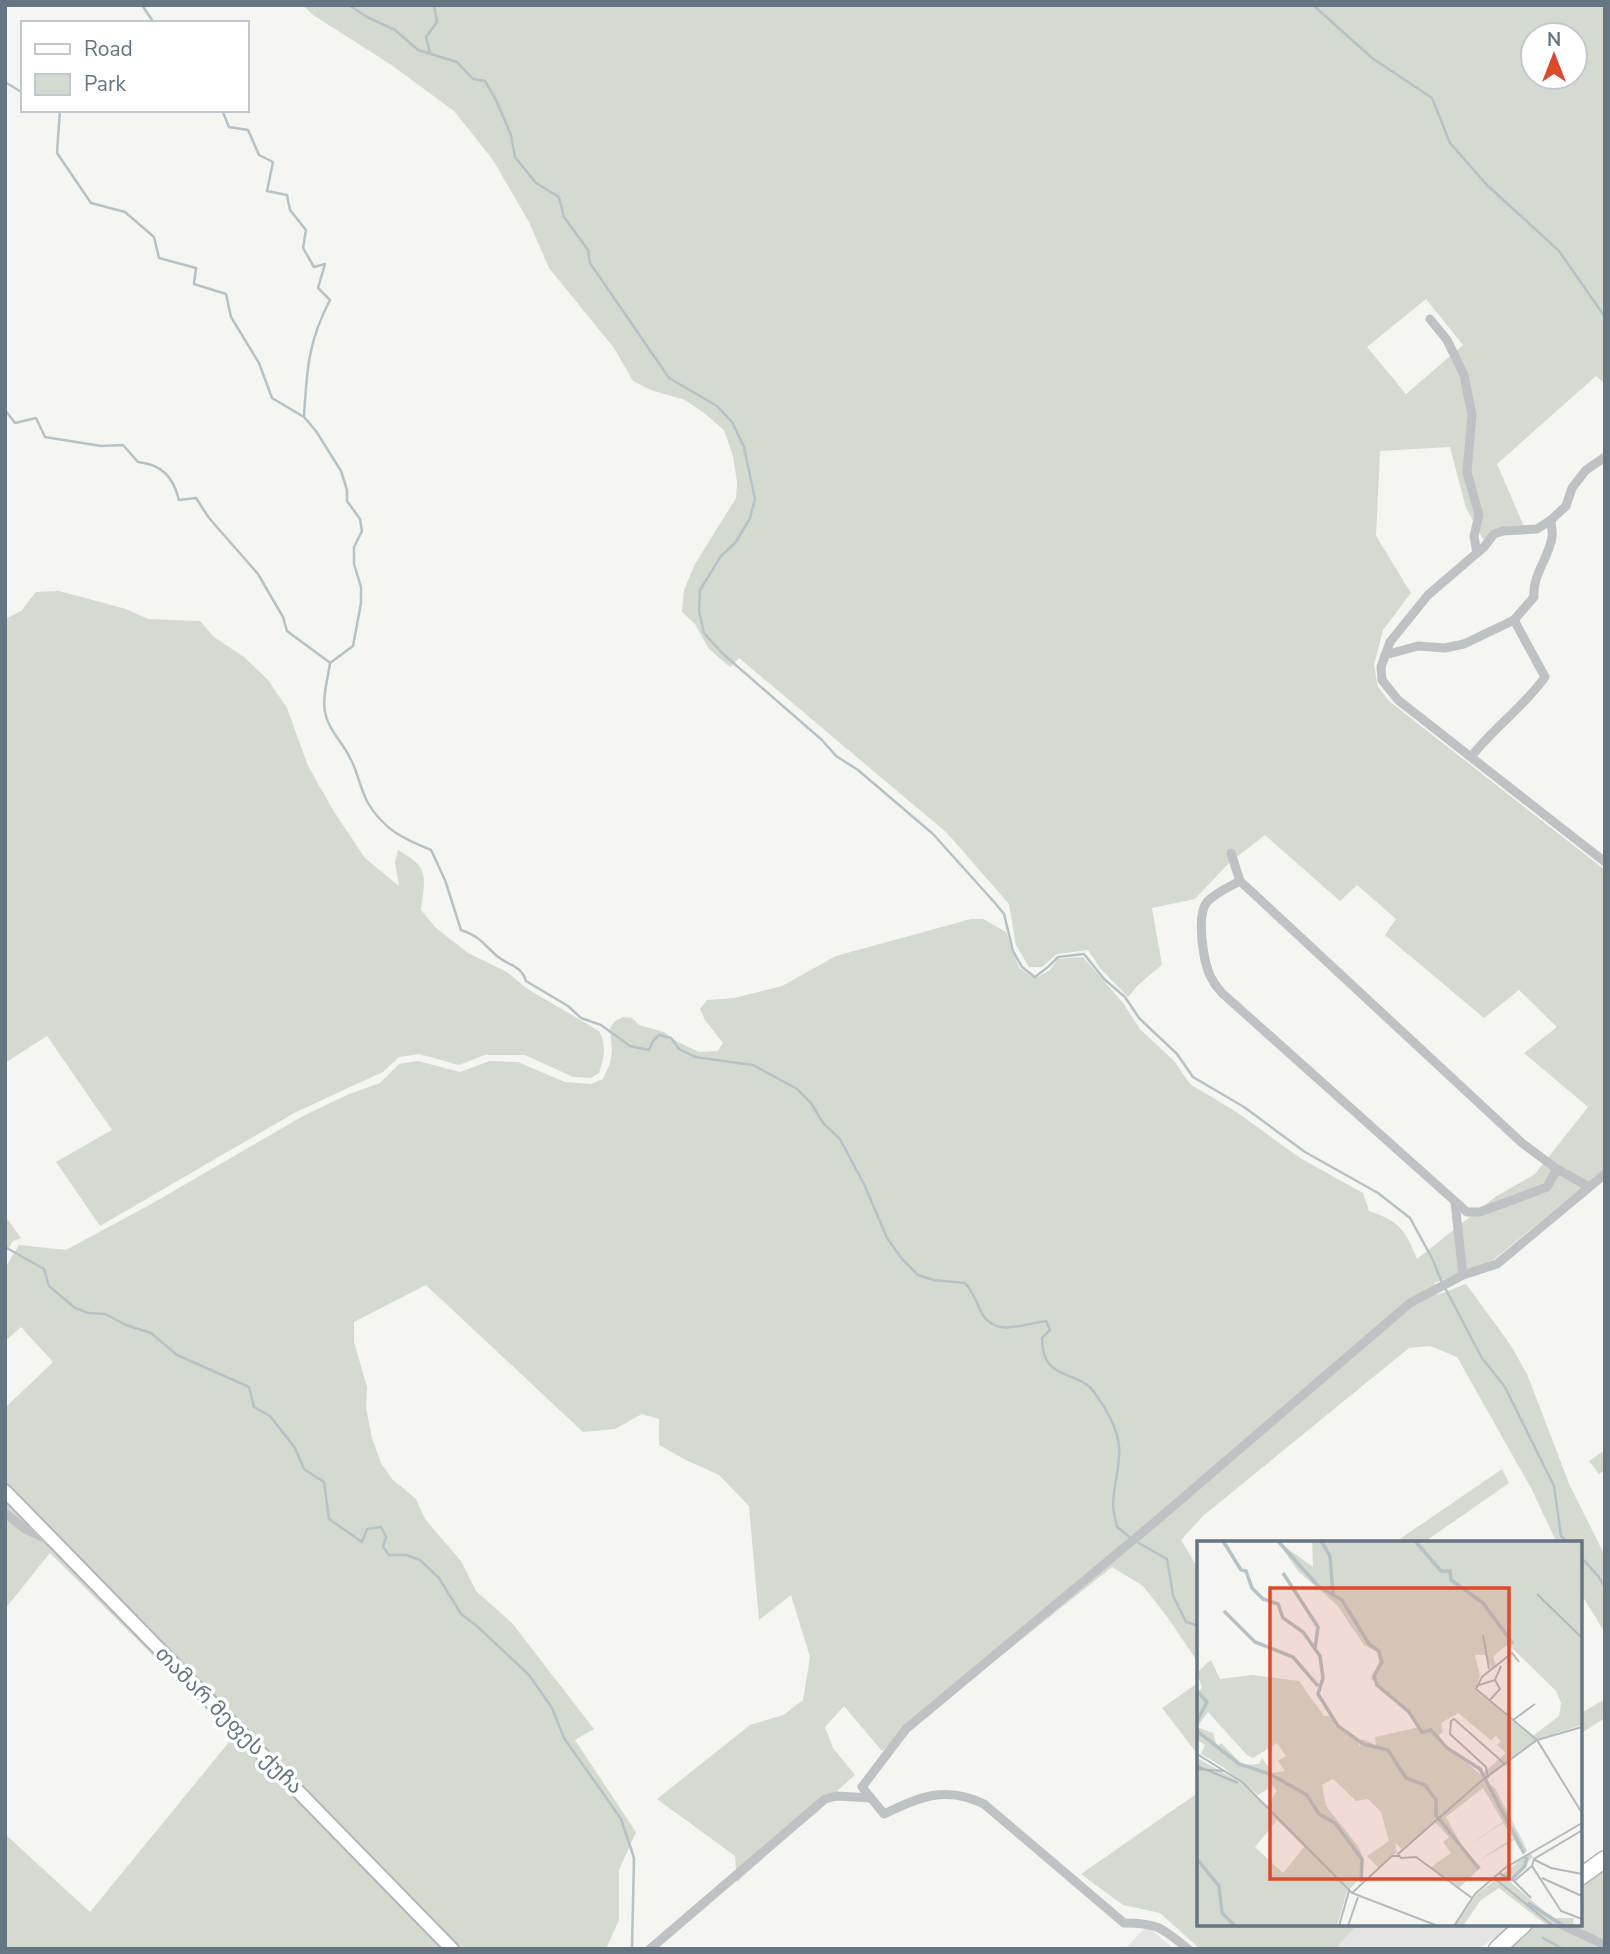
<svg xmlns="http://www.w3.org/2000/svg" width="1610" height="1954" viewBox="0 0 1610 1954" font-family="'Nunito Sans','Noto Sans Georgian',sans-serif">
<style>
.built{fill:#e3e4e3}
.green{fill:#d5dad1;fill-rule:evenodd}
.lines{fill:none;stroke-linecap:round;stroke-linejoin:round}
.stream{stroke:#b5c2c6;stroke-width:2.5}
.secondary-casing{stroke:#b0b6ba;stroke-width:16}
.highway-casing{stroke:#b1b5b8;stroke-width:19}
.street{stroke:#bec2c5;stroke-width:9}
.secondary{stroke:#fff;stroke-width:12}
.highway{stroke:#fff;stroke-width:16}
.labels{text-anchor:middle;stroke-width:7;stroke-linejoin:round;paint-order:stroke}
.street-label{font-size:21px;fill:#657682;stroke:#fff}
.inset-river{fill:none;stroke:#b5c2c6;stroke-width:3.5}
.inset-road{fill:none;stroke:#b2babe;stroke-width:2}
.view{fill:#dc4a2b;fill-opacity:0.15;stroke:#dc4a2b;stroke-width:3.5}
.inset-edge{fill:none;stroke:#657682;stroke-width:3.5}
</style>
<rect width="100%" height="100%" fill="#f5f5f2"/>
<g class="built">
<polygon points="1358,1924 1503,1924 1510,1928 1478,1949 1335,1949"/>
<polygon points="1147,1926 1174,1949 1125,1949"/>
</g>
<g class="green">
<path d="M 303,5 L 1605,5 L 1605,384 L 1596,376 L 1497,464 L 1525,529 L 1483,539 L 1466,508 L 1450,447 L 1380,451 L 1376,536 L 1411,593 L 1383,630 L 1374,665 L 1378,687 L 1389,701 L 1605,870 L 1605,1169 L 1492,1261 L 1434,1283 L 1437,1286 L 1437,1295 L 1466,1284 L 1510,1344 L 1527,1374 L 1570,1486 L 1605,1556 L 1605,1633 L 1580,1592 L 1580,1543 L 1557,1543 L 1531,1488 L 1457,1357 L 1430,1346 L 1409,1348 L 1203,1516 L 1181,1540 L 1199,1570 L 1199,1664 L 1168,1618 L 1143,1586 L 1112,1567 L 882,1751 L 844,1706 L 825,1727 L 833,1748 L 855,1775 L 737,1882 L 735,1856 L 657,1799 L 750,1725 L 783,1715 L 803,1700 L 810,1657 L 791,1595 L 759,1620 L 749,1506 L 719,1475 L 684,1459 L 659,1445 L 659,1419 L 642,1414 L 615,1429 L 583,1432 L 426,1285 L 354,1322 L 354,1342 L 367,1387 L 366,1408 L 372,1438 L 381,1463 L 392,1479 L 416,1499 L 425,1519 L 461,1561 L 476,1591 L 512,1623 L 594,1729 L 575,1740 L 636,1832 L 619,1870 L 619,1920 L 606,1949 L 5,1949 L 5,1834 L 90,1912 L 234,1736 L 50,1553 L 5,1609 L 5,1408 L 53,1362 L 21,1327 L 5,1341 L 5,1268 L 19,1245 L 66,1250 L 153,1203 L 303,1116 L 349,1094 L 380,1083 L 399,1064 L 418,1061 L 460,1072 L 490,1061 L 518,1062 L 565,1082 L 591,1084 L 603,1079 L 610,1063 L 612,1051 L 610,1028 L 615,1021 L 623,1017 L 632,1018 L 639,1025 L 664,1032 L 676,1041 L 699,1052 L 718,1051 L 723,1043 L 705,1020 L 700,1009 L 707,1000 L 734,998 L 782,986 L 836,956 L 971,919 L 983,919 L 1006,932 L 1019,968 L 1036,978 L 1050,970 L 1058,959 L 1083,957 L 1123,1003 L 1140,1029 L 1174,1061 L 1190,1084 L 1238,1113 L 1300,1158 L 1363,1193 L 1369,1211 C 1400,1221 1405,1230 1417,1259 L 1495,1197 L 1535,1174 L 1588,1107 L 1524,1053 L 1557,1027 L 1519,990 L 1484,1018 L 1385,935 L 1396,919 L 1357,885 L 1340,901 L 1265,835 L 1229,863 L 1195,899 L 1152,908 L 1162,965 L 1138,985 L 1128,997 L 1100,968 L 1088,950 L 1057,954 L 1042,967 L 1029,967 L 1016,945 L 1009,904 L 947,833 L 739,658 L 730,667 L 709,649 L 695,624 L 682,612 L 684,590 L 695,564 L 736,498 L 737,482 L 733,456 L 724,430 L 704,413 L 685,400 L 651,390 L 633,381 L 614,348 L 549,268 L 529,222 L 493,160 L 454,111 L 390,64 L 313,15 ZM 1533,35 L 1575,35 L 1575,77 L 1533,77 ZM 1426,299 L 1463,345 L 1406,394 L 1367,347 Z"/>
<path d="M 59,591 L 126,609 L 148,619 L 200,621 L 214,637 L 244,657 L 268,680 L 287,708 L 308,766 L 333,810 L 365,858 L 399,886 L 395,863 L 398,850 C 430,868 425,875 421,910 L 436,928 L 468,953 L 507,972 L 526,988 L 599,1031 C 607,1044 604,1059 599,1073 L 591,1078 L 573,1077 L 525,1055 L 485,1055 L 459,1065 L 419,1054 L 399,1057 L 383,1072 L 296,1112 L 100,1226 L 56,1162 L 112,1130 L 47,1036 L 5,1063 L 5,619 L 21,611 L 36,592 Z"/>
<polygon points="5,1216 21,1238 13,1241 5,1254"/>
<polygon points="1605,1450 1605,1470 1599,1474 1589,1461"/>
<polygon points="1502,1469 1509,1483 1423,1543 1394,1543"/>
<polygon points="1199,1682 1199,1756 1162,1708"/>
<polygon points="1605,1699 1605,1718 1580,1734 1580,1714"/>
<polygon points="1199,1792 1199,1924 1358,1924 1335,1949 1200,1949 1160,1913 1123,1905 1081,1874"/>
<polygon points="1605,1870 1604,1949 1507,1949 1533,1924 1580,1924 1580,1887"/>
</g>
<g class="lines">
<g class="stream">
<polyline points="142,5 154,23"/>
<polyline points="349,5 367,17 395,30 418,50 457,62 473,79 485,81 496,100 511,135 515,157 536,183 559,197 564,217 588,250 590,263 669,378 717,406 732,422 744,447 755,499 750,518 736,542 721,556 700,590 699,611 704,633 722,653 822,740 836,756 858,770 933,834 995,903 1004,914 1013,951 1022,967 1035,977 1048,967 1058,957 1084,954 1104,979 1125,997 1139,1018 1177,1054 1193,1077 1244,1107 1305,1152 1378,1193 1410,1218 1433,1260 1442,1283"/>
<polyline points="1313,5 1372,58 1432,98 1450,143 1487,185 1559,251 1605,317"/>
<polyline points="430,53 426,37 437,22 434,5"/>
<polyline points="5,82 23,93"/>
<path d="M 60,110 L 57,153 L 91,203 L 125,212 L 154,237 L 159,258 L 196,268 L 194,284 L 226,294 L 231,317 L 259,363 L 272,398 L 304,417 L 316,431 L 341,471 L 347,490 L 347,501 L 360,519 L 362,531 L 354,547 L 354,564 L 361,587 L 361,603 L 353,646 L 330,663 C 328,679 321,700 326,716 C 330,732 343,743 350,758 C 358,772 360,789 368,803 C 384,830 404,839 431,850 L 445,880 L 461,930 C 481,937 483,944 497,956 C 509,966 521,965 526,981 L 568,1006 L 581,1018 L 601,1025 L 630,1046 L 649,1050 L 653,1041 L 659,1035 L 671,1038 L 679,1049 L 695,1057 L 753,1065 L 797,1089 L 811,1103 L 823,1123 L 840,1139 L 864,1184 L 887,1238 L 902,1259 L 918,1275 L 934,1280 L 965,1283 C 973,1292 976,1301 981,1312 C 995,1338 1023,1324 1046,1321 L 1050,1330 L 1042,1338 C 1042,1383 1078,1369 1094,1392 C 1105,1407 1117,1427 1119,1446 C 1121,1466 1113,1485 1113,1505 C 1113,1512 1116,1520 1117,1527 L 1131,1538"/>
<path d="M 222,110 L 229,127 L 248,130 L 259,155 L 273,162 L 267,191 L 287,195 L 290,210 L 306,230 L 303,248 L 314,267 L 325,264 L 318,288 L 330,300 C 308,342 307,369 304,416"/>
<path d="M 5,410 L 15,423 L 36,418 L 45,437 L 101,446 L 123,445 L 138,462 C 163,465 173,477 179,500 L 196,498 L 209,518 L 258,574 L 283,617 L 287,631 L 329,662"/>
<polyline points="5,1247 44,1269 49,1286 75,1308 89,1313 105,1314 126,1325 151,1333 177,1355 249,1387 254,1407 270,1416 295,1448 304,1469 324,1482 329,1519 362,1542 367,1529 381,1527 386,1537 383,1547 389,1555 406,1555 420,1560 439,1578 461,1614 478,1627 529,1675 552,1708 564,1738 621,1819 634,1858 632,1949"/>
<polyline points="1445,1288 1482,1358 1505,1387 1554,1486 1561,1536 1568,1543"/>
<polyline points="1137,1542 1167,1559 1173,1595 1186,1622 1199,1626"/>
<polyline points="1580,1556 1598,1576 1605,1587"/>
<polyline points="1543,1938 1563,1949"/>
</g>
<defs>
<polyline id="secondary" points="5,1491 452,1949"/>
<g id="highway">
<polyline points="1580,1877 1605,1859"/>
<polyline points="1497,1949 1524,1924"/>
</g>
</defs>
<use href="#secondary" class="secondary-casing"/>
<use href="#highway" class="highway-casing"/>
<g class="street">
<polyline points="1430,319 1447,340 1464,375 1472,415 1467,472 1479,515 1474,536 1477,553"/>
<polyline points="1605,457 1586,470 1572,488 1566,506 1551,520 1537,529 1503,531 1494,534 1484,547 1428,595 1390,642 1381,667 1382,680 1398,700 1605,862"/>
<path d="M 1385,655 L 1418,646 L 1445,648 L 1464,644 L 1514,620 L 1534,597 C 1532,575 1549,558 1552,537 C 1553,532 1551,525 1551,520"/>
<path d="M 1471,757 C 1494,727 1524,707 1545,677 L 1514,620"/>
<polyline points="1231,853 1240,881"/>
<path d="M 1557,1169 L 1547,1187 L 1480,1212 L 1467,1212 L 1222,993 C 1218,988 1214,984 1212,979 C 1203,965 1196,915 1207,902 C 1216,892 1229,887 1240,881 L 1522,1143 L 1557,1169 L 1589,1187"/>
<polyline points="1455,1202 1463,1275"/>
<polyline points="5,1513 25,1529 51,1541"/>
<polyline points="1560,1924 1605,1945"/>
<polyline points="650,1949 825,1799 837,1796 871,1798"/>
<path d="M 1188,1949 C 1162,1928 1158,1923 1124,1923 L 984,1804 C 946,1785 919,1797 884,1814 L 862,1787 L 906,1729 L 1156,1521 L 1410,1303 L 1463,1275 L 1497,1264 L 1605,1174"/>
</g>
<use href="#secondary" class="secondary"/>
<use href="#highway" class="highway"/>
</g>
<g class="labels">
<g class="street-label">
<text transform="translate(229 1720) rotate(45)" y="7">თამარ მეფეს ქუჩა</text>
</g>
</g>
<g transform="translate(1197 1541)">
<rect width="385" height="385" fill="#f5f5f2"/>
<path d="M 80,0 L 116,26 L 115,0 L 385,0 L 385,184 L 340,198 L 336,195 L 362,175 L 364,162 L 359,150 L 311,103 L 296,116 L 300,126 L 294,127 L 289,114 L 278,114 L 283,135 L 278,149 L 339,199 L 287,240 L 298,247 L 326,301 L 330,310 L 326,314 L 317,299 L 281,320 L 316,297 L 306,282 L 268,307 L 306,281 L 286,247 L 249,276 L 266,307 L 284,326 L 262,347 L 234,326 L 254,312 L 246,301 L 252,296 L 238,281 L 204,308 L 198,301 L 200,311 L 182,327 L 170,315 L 192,300 L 184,271 L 171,258 L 159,260 L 136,238 L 125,244 L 129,265 L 161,305 L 167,320 L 163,337 L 150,351 L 140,385 L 0,385 L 0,217 L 43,241 L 69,266 L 80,250 L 76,245 L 61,254 L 26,226 L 4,213 L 8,204 L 0,199 L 0,154 L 5,147 L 0,132 L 11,121 L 14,119 L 23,138 L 55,134 L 102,140 L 127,175 L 135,175 L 138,185 L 162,201 L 162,206 L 165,198 L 179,204 L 178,196 L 223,186 L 214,171 L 174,138 L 182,121 L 180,111 L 167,104 L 140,64 L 101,30 ZM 11,171 L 50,214 L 56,217 L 80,202 L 89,215 L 81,220 L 88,230 L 76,232 L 65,217 L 62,223 L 46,224 L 24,202 L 20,206 L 16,192 L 0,186 ZM 261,172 L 294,199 L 299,195 L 304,200 L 300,204 L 309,212 L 284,234 L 237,193 L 241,195 L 246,191 L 244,182 ZM 80,279 L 107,306 L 86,332 L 58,306 ZM 333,312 L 336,316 L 311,339 L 355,377 L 377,377 L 376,382 L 381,385 L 351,385 L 302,347 L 284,359 L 266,385 L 258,385 L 279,354 Z" fill="#d5dad1" fill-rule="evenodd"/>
<path class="inset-river" d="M 26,0 L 44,29 L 49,30 L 55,47 L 66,58 L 81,63 L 86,77 L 106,91 L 123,115 L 126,137 L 121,153 L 141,185 L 166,203 L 191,209 L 209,237 L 228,244 L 239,259 L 239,274 L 282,328M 81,0 L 121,45 L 145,59 L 172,103 L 182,110 L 185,121 L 177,135 L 180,144 L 212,171 L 225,191 L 234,189 L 250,207 L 283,228 L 327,312M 124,0 L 133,15 L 136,53M 218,0 L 244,30 L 253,30 L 254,39 L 286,62 L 316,103M 86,32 L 121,86 L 118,108M 27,70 L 58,101 L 96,116 L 121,145M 0,150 L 10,161 L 0,180M 0,190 L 42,223 L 73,233 L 110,254 L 122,273 L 138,282 L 165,318 L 164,341M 0,318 L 22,345 L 25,372 L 38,385M 314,339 L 328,325 L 330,316M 331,362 L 367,385"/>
<path class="inset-road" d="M 340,53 L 385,97M 286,94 L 292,128M 322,121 L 315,112 L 285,136 L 279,148 L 340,199 L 385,272M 279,145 L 298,139 L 304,125M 292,160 L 303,148 L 298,139M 316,179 L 338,163M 0,213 L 45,241 L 155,352 L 241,385M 0,225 L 41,242M 0,228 L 27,230M 291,237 L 289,226 L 253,193 L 254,180 L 257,178 L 309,224M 384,290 L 337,318 L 335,325 L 364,370 L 385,378M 336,318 L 354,327 L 385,333M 302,332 L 317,340 L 335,325M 297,337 L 356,385M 345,337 L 385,355M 317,340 L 334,357M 155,352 L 195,315 L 202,315M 275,357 L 219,316 L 204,317 L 201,313 L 283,241 L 340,199 L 385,186M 142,385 L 152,350M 151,385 L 161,356M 257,385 L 278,353 L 308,327 L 385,282"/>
<path class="view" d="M 73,47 L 312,47 L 312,338 L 73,338 Z"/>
<rect width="385" height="385" class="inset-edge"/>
</g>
<rect width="1610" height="1954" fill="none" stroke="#657682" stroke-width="14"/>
<rect x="21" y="21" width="228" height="91" fill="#ffffff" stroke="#c1c8cd" stroke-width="2"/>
<rect x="35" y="44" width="35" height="10" fill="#ffffff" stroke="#c1c8cd" stroke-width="2"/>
<text x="84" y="56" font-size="21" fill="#657682">Road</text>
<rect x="35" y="74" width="35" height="21" fill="#d5dad1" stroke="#c1c8cd" stroke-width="2"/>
<text x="84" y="91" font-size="21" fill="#657682">Park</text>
<g transform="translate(1554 56)"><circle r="33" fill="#ffffff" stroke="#c1c8cd" stroke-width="2"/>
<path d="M0-5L12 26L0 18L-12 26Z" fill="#dc4a2b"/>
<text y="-10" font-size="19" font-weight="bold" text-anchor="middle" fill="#657682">N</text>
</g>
</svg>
